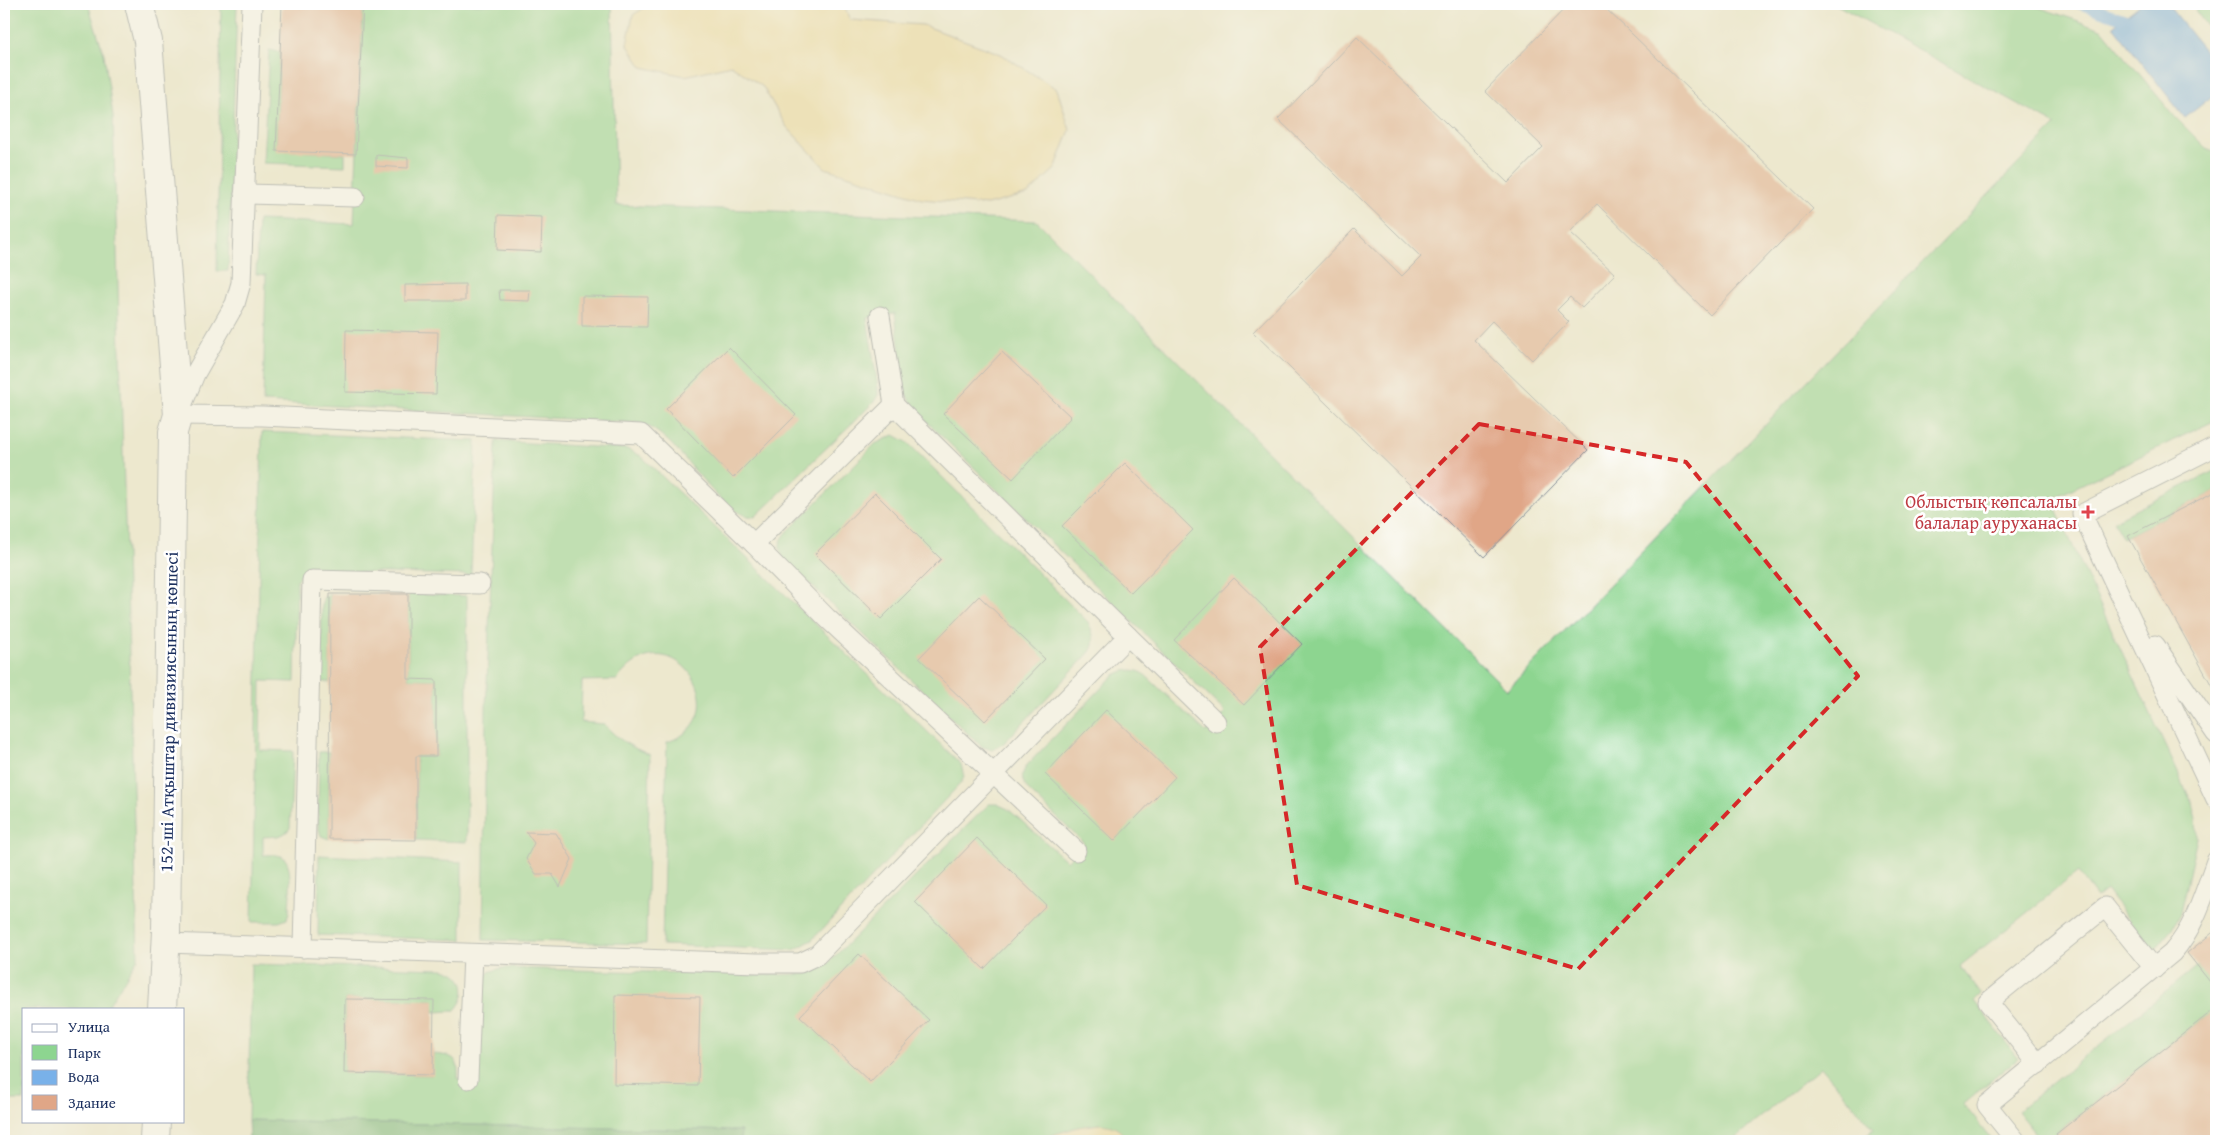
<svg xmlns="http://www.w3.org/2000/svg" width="2220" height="1145" viewBox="0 0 2220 1145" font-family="'Gentium Book Plus',serif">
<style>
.green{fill:#8dd590;stroke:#548277}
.forest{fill:#72b67a;stroke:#46726c}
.sand{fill:#eeda9e;stroke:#84847e}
.water{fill:#79b1e9;stroke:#4a70a4}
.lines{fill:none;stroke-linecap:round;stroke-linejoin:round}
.stream{stroke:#79b1e9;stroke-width:11}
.building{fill:#e0a687}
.service-casing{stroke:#848c96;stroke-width:21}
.minor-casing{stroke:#848c96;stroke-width:30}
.service{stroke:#fff;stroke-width:19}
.minor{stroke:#fff;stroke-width:28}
.marked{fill:none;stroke:#d62828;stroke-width:4;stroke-dasharray:10 6;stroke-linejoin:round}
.health-dot{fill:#e0444e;stroke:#fff;stroke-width:2}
.labels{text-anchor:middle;stroke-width:5;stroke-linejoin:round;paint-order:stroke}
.health-label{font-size:18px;fill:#be3a42;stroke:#fff;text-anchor:end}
.street-label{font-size:18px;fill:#1b2f5e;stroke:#fff}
</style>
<rect width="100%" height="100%" fill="#fff"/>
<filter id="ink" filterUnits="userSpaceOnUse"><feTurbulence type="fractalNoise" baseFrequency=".02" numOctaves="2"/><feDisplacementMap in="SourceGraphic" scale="10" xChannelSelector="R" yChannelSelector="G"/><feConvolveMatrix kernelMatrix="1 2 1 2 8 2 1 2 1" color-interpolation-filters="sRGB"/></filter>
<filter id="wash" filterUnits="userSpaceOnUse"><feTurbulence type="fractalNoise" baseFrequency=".0096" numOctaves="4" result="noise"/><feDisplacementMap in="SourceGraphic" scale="20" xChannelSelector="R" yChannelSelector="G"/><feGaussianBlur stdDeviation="1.12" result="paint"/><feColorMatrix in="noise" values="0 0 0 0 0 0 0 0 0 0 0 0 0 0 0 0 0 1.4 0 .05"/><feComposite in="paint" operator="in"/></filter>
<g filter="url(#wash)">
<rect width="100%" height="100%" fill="#ede8ce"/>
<g class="green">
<polygon points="4,4 88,4 104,54 113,116 138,958 106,1009 24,1009 24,1100 4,1100"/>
<polygon points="221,4 237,4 228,271 217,271"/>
<path d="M 363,4 L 612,4 L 616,205 L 1037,221 L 1507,690 L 2056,125 L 1835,4 L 2029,4 L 2102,29 L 2175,117 L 2206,148 L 2216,152 L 2216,420 L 2051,499 L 2192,803 L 2196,819 L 2197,838 L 2180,913 L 2171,930 L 2153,952 L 2106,890 L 2097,897 L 2078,872 L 1960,966 L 1981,994 L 1974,1001 L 2018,1058 L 1963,1104 L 1993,1141 L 1860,1141 L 1874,1129 L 1821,1067 L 1732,1141 L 1125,1141 L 1125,1137 L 1100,1124 L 1078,1127 L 1033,1141 L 740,1141 L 740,1131 L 248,1120 L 251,964 L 443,969 C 466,973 470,995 454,1011 L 434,1012 L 433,1000 L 345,999 L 344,1073 L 432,1075 L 433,1054 C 454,1056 459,1057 458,1079 L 478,1081 L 481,983 L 489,972 L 502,968 L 761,975 L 807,974 L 825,966 L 989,804 L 997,804 L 1008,809 L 1067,861 L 1084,843 L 1029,791 C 1021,781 1020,775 1028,764 L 1113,676 C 1123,670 1132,668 1143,673 L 1206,732 L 1225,712 L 917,412 L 905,393 L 895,313 L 867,318 L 878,388 L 878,395 L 873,403 L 755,517 C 714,516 681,433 639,423 L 263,402 L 266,275 L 256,274 L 258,220 L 354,224 Z"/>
<polygon points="2204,4 2216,4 2216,38 2195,10"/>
<polygon points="269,50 280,52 276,150 345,154 345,166 263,163"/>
<path d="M 262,432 L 476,441 L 471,575 L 307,571 L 303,571 L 297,580 L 295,682 L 261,681 L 260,750 L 293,751 L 290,828 C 283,838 274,836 263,837 L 263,855 C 269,855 278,854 283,857 C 294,865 289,900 289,913 L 287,919 L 279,922 L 252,922 Z"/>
<path d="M 894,435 L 907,442 L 1088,622 C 1093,633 1097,643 1089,653 L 1004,743 L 992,750 L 981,746 L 783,558 C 778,547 779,542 787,532 L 875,444 Z"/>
<path d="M 496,441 L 627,449 L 641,456 L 961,764 L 964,777 L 961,783 L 812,940 L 794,950 L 662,945 L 667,742 C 744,718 671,607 617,680 L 582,681 L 581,722 L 604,724 C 618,740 631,747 650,755 L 646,944 L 483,940 L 486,710 Z"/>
<polygon points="2216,470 2216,491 2123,538 2113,521"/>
<polygon points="330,594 330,682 321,682 322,603 324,597"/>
<polygon points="408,594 467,596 467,842 416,840 416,756 436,756 436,680 408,679"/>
<polygon points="319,752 329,752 329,839 321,836 318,826"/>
<polygon points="319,855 462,862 462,940 318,935"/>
<polygon points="2198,966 2214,987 2216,985 2216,1008 2056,1133 2062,1141 2041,1141 2017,1111"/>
</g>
<polygon class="forest" points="248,1120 741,1131 740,1141 249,1141"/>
<g class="sand">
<polygon points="650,4 843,4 850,20 923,25 1001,54 1057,89 1070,130 1055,169 1028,194 987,205 922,199 825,168 786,126 763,87 731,65 685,76 642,67 627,44 633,15"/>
<path d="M 1100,1124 C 1111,1125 1123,1128 1125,1141 L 1033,1141 L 1078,1127 Z"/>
</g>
<polygon class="water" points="2141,4 2167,4 2216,65 2216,93 2185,118 2113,26"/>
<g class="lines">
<polyline class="stream" points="2080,4 2130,21 2134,26"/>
</g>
<g id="blocks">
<g class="building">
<polygon points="282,4 363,4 356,154 276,151"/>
<polygon points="1569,4 1601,4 1813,209 1710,315 1597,204 1570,232 1615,274 1582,308 1570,297 1557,310 1569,322 1532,360 1492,321 1474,340 1588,450 1484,557 1253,332 1354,229 1402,276 1421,257 1278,119 1357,37 1508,183 1543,147 1485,91"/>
<polygon points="376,155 408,158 408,168 376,166"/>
<polygon points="498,215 542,217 541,252 497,250"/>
<polygon points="465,284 465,301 405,301 405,285"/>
<polygon points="499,290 530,290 529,301 500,300"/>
<polygon points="582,296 648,297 647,327 582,326"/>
<polygon points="346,330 438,332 436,394 345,392"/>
<polygon points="729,347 796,415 733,478 666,409"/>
<polygon points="1002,352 1071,417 1013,479 943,414"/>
<polygon points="1125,463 1193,530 1131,593 1062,526"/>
<polygon points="2216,491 2216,693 2128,536"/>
<polygon points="875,493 941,559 881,619 815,554"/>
<polygon points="1234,578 1302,644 1244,705 1174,640"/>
<polygon points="330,594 408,594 408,679 436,680 436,756 416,756 416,840 329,839"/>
<polygon points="979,596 1045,659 985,721 919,658"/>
<polygon points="1106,710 1175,777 1114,841 1045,774"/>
<polygon points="526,832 556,833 572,859 560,887 552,874 536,874 526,859 534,843"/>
<polygon points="977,838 1046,905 984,969 915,902"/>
<polygon points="2216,930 2216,985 2214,987 2187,953"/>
<polygon points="859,954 929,1020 870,1082 800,1016"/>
<polygon points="615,995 700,997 698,1086 614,1084"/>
<polygon points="345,999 434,1000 433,1075 344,1073"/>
<polygon points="2216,1008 2216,1141 2062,1141 2056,1134"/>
</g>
</g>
</g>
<g filter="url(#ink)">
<use href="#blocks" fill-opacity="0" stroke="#848c96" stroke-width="1"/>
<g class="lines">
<defs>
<g id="service">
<polyline points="252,4 241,283 235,304 195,374 178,415 263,416 641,434 754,544"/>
<polyline points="244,194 355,197"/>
<polyline points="894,405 754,544 827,618 1076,851"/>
<polyline points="2216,446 2082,514 2216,799"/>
<polyline points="1128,636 1216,722"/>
<polyline points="2155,645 2216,734"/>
<polyline points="166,943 757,963 800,963 817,955 1128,636 894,405 880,316"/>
<polyline points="303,948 312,580 480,584"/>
<polyline points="2038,1064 1988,1002 2105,907 2154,968"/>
<polyline points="468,1079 473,954"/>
<path d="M 2016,1141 L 1987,1105 L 2172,953 C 2195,927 2204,894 2216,861"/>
</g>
<g id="minor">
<polyline points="139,4 148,41 178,415 173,432 166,931 162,1009"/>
<polyline points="155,1141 156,1121"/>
</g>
</defs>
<use href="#service" class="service-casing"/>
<use href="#minor" class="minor-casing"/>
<use href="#service" class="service"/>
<use href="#minor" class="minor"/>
</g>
</g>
<path d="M0 0H2220V1145H0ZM 1479,424 L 1686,462 L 1858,676 L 1578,969 L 1297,885 L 1260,647 Z" fill="#ede8ce" fill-opacity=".55" fill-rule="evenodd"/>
<path class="marked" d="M 1479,424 L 1686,462 L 1858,676 L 1578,969 L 1297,885 L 1260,647 Z"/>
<path class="health-dot" d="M2085.5 504.5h5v5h5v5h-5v5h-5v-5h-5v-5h5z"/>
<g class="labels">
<g class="health-label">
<text x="2077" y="508">Облыстық көпсалалы<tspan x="2077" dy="21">балалар ауруханасы</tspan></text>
</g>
<g class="street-label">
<text transform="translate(169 712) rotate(-89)" y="6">152-ші Атқыштар дивизиясының көшесі</text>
</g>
</g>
<rect width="2220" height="1145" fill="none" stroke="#fff" stroke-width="20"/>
<rect x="22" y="1008" width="162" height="115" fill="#ffffff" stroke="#a4acbf"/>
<rect x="32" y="1024" width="25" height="8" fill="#ffffff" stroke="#a4acbf"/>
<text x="68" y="1032" font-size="15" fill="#1b2f5e">Улица</text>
<rect x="32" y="1045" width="25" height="15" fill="#8dd590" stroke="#a4acbf"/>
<text x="68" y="1058" font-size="15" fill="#1b2f5e">Парк</text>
<rect x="32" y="1070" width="25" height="15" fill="#79b1e9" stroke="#a4acbf"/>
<text x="68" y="1082" font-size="15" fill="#1b2f5e">Вода</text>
<rect x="32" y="1095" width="25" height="15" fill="#e0a687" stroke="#a4acbf"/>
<text x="68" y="1108" font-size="15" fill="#1b2f5e">Здание</text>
</svg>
